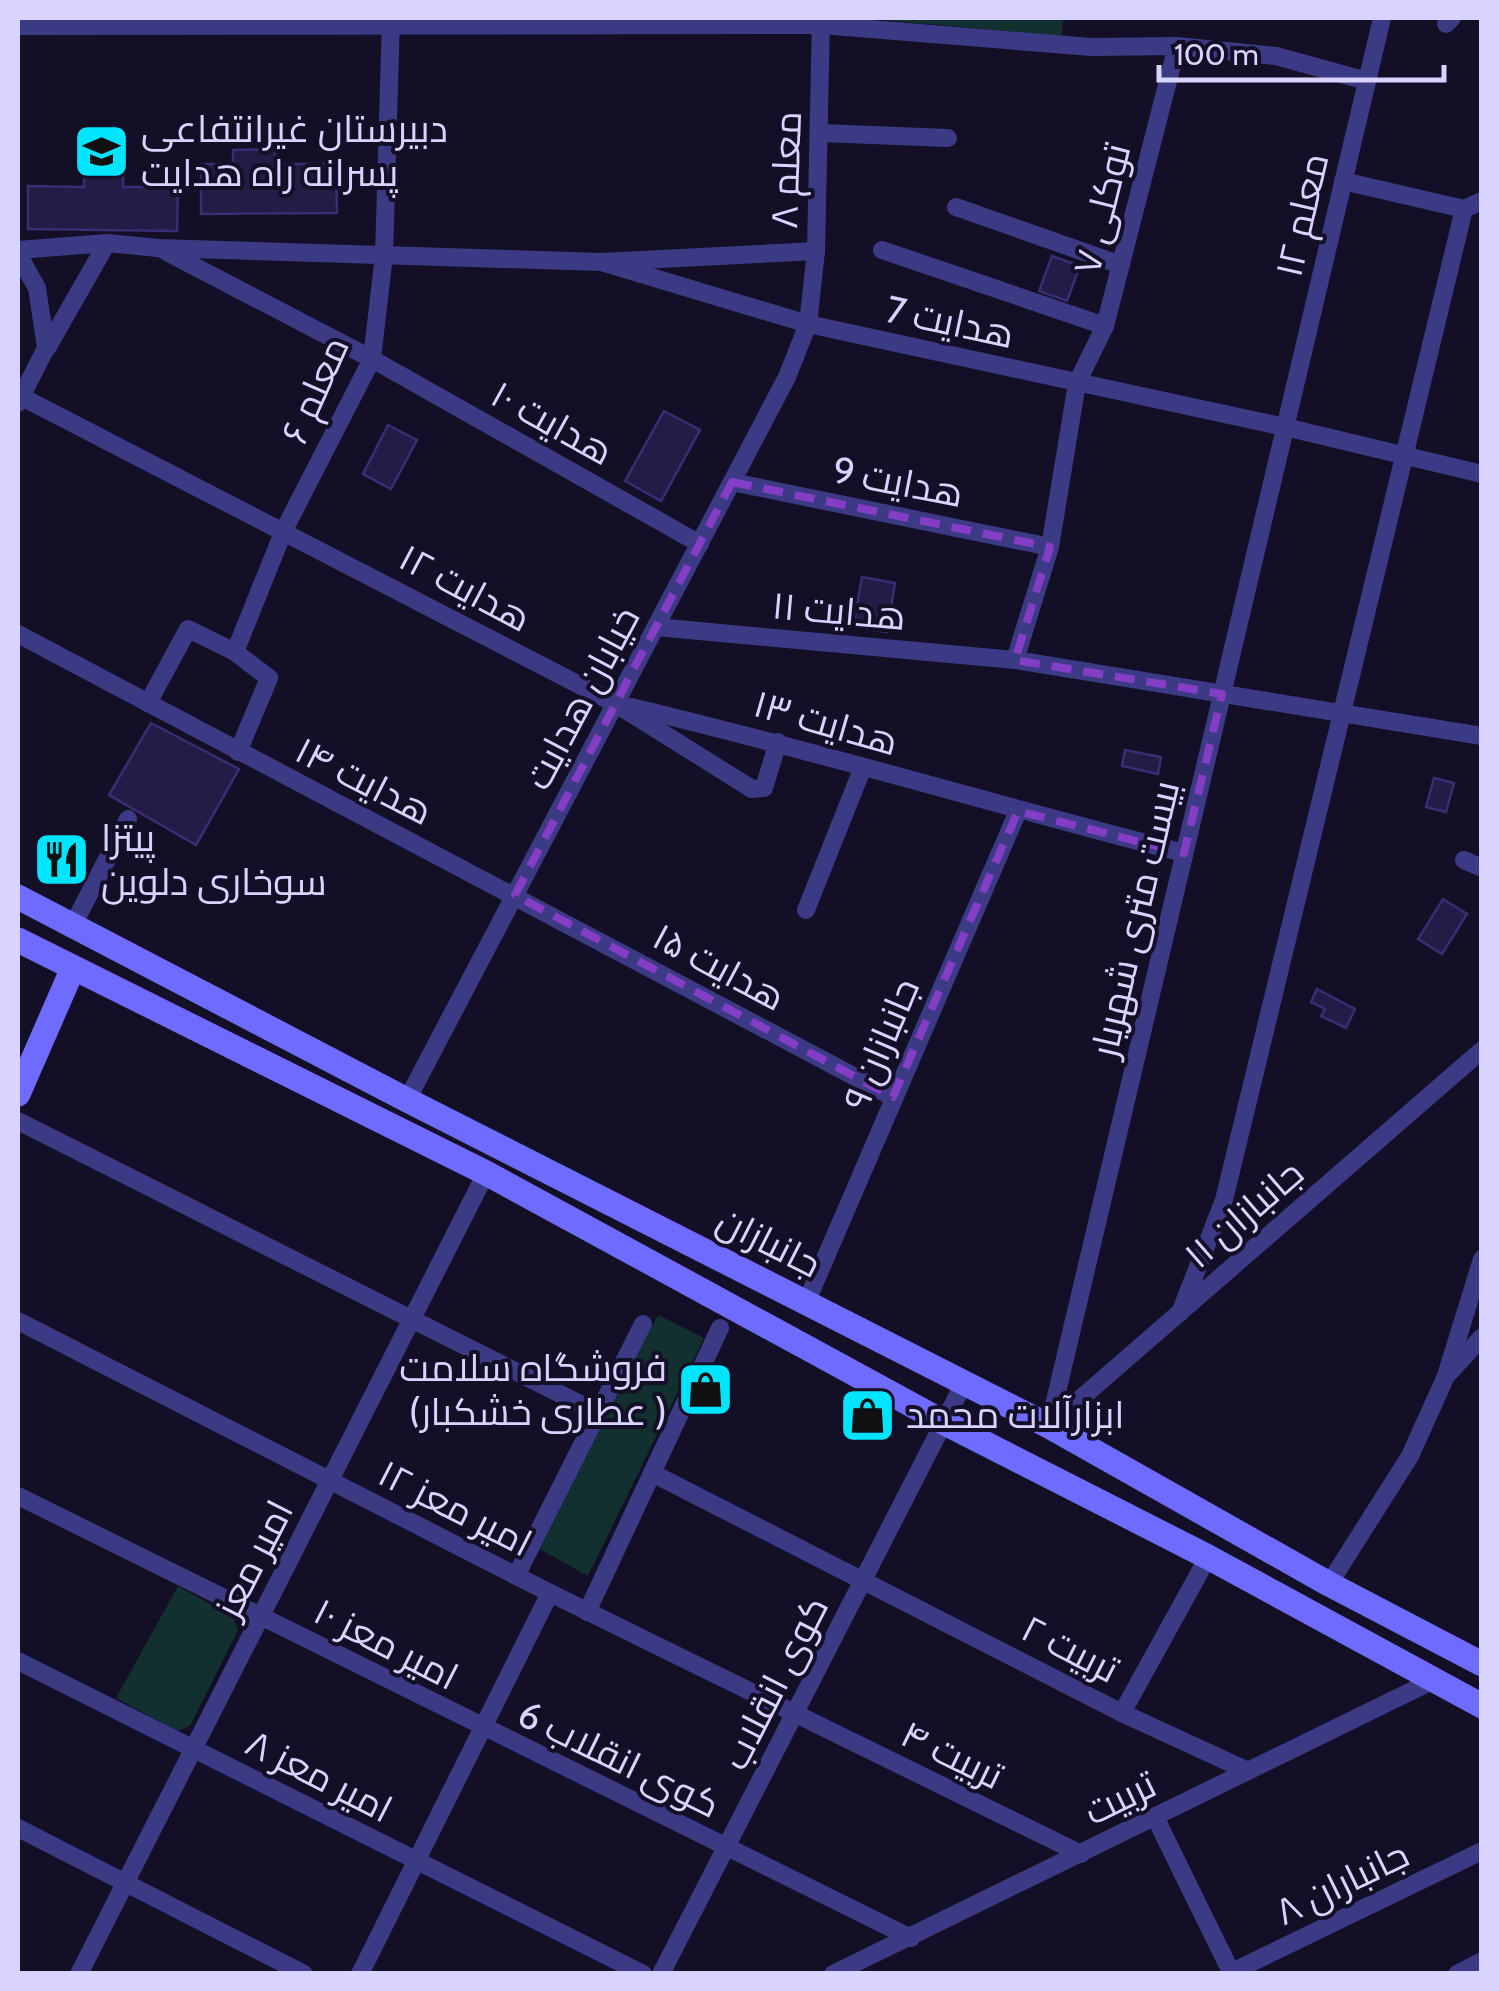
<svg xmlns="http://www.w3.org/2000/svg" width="1499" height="1991" viewBox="0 0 1499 1991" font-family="Cabin,Cairo,sans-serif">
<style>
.green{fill:#12302f}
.building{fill:#241b47;stroke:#3b2d73;stroke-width:2.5}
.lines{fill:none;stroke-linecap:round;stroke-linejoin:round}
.street{stroke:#3d3a85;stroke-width:18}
.secondary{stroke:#6f6bff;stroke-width:25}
.marked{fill:none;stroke:#843dc5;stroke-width:8;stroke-dasharray:20 12;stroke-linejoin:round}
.labels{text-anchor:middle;stroke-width:8;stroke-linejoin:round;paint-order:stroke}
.poi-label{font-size:38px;fill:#d9d4ff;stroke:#130f26;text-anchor:start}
.street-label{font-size:38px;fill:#d9d4ff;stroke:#130f26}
</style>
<rect width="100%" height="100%" fill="#130f26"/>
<g class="green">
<polygon points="884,18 1063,18 1062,36 883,20"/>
<polygon points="658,1315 704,1338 588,1576 540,1549"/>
<polygon points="178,1586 233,1617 238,1630 190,1726 177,1731 116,1698"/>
</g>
<g class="building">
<polygon points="85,130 124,131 123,187 178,187 177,231 28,229 28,186 84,187"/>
<polygon points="275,149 275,164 336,164 337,213 201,214 201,164 233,164 233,150"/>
<polygon points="1052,256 1080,266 1067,301 1039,291"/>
<polygon points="664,411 700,430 661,501 625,481"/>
<polygon points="388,425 417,440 391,489 363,474"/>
<polygon points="862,577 895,583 887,632 853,627"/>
<polygon points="151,723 239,769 196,845 109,795"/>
<polygon points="1125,750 1161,757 1158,774 1122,766"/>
<polygon points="1434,778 1454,783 1446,812 1426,807"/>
<polygon points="1443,899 1467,914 1442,954 1418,939"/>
<polygon points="1317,989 1355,1009 1346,1028 1321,1016 1325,1009 1311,1002"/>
</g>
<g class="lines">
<g class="street">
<polyline points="1446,24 1452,18"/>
<polyline points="18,26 821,25 1091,47 1177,46 1276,56 1367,81"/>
<polyline points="821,133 948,138"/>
<polyline points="1343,181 1464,209 1482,201"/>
<polyline points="956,207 1121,265"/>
<polyline points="18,250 107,243 158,248 601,262 816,251"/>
<polyline points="882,250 1105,326"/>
<polyline points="165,251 372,359 700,544"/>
<polyline points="18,254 37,288 46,348 18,403"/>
<polyline points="601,262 808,324 1285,427 1482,474"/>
<polyline points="47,348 107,243"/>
<polyline points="18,395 616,704 752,789 764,788 778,742"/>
<polyline points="732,482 1050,547"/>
<polyline points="656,627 1015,660 1482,736"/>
<polyline points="18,634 893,1097"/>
<polyline points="235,652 284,530 372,359 384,255 391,18"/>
<polyline points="1015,660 1050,547 1077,383 1105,326 1177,46"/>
<polyline points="148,703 188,629 235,652 269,678 238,752"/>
<path d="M 631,707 C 817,751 1000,806 1184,853"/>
<polyline points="1464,860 1482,868"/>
<polyline points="806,910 863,767"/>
<polyline points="72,927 128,819"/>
<polyline points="407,1100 787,377 808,324 816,251 821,18"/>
<polyline points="18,1121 598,1413"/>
<polyline points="806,1303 1018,811"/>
<polyline points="1180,1313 1224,1200 1464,209"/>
<polyline points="18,1321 550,1593 1081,1854"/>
<polyline points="1450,1372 1482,1337"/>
<polyline points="1049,1426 1382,18"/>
<polyline points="1049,1426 1482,1050"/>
<polyline points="652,1473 1122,1713 1248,1771"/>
<polyline points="18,1496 911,1938"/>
<polyline points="516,1576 643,1324"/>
<polyline points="1329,1584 1410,1456 1446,1376 1482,1259"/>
<polyline points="587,1612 720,1328"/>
<polyline points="18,1661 643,1974"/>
<polyline points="1122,1713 1208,1557"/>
<polyline points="1155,1817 1232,1974"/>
<polyline points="18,1828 304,1974"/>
<polyline points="1232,1972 1482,1851"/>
<polyline points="79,1974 486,1173"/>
<polyline points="360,1974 550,1593"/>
<polyline points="661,1974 964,1383"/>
<polyline points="833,1974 1434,1680"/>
<polyline points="1457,1974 1482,1961"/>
</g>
<g class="secondary">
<polyline points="18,897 407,1100 1049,1426 1329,1584 1482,1664"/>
<polyline points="18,940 486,1173 945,1423 1208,1557 1482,1706"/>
<polyline points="18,1094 73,968"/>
</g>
</g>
<path class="marked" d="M 732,482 L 1050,547 L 1015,660 L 1222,694 L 1184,853 L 1018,811 L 893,1097 L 515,895 Z"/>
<defs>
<symbol id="school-square" viewBox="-11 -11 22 22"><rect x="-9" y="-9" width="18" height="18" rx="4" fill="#00e5ff" stroke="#130f26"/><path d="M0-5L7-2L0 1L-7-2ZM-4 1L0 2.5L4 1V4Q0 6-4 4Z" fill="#111"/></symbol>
<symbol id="restaurant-square" viewBox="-11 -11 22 22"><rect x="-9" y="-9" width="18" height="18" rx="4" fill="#00e5ff" stroke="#130f26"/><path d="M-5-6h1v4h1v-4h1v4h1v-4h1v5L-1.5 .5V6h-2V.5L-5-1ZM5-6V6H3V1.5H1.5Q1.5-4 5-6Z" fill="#111"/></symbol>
<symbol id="shop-square" viewBox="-11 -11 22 22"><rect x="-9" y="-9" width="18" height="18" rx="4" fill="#00e5ff" stroke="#130f26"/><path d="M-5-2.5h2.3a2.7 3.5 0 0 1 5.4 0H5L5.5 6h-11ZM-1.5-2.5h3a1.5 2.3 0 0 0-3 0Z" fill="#111"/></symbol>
</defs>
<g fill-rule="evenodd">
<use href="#school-square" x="70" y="120" width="63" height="63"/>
<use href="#restaurant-square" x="30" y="828" width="63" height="63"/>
<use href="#shop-square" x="674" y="1358" width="63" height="63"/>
<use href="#shop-square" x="836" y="1384" width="63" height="63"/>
</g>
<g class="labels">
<g class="poi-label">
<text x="141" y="142">دبیرستان غیرانتفاعی<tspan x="141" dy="44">پسرانه راه هدایت</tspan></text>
<text x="101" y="851">پیتزا<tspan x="101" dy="44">سوخاری دلوین</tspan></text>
<text x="667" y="1381" text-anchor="end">فروشگاه سلامت<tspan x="667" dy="44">(عطاری خشکبار )</tspan></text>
<text x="906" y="1428">ابزارآلات محمد</text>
</g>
<g class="street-label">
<text transform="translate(786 170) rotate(-88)" y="13">معلم ۸</text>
<text transform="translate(1102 209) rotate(-76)" y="13">توکلی ۷</text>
<text transform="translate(1302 215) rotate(-77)" y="13">معلم ۱۲</text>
<text transform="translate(950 322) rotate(12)" y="13">هدایت 7</text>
<text transform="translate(315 390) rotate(-66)" y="13">معلم ۶</text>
<text transform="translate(552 423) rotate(29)" y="13">هدایت ۱۰</text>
<text transform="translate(898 482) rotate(11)" y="13">هدایت 9</text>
<text transform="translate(465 588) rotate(28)" y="13">هدایت ۱۲</text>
<text transform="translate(839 611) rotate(5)" y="13">هدایت ۱۱</text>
<text transform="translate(582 698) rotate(-62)" y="13">خیابان هدایت</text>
<text transform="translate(826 723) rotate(16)" y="13">هدایت ۱۳</text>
<text transform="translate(364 781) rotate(27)" y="13">هدایت ۱۴</text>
<text transform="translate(1135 919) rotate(-77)" y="13">بیست متری شهریار</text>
<text transform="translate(719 967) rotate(28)" y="13">هدایت ۱۵</text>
<text transform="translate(881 1044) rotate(-67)" y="13">جانبازان ۹</text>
<text transform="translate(1244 1214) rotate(-41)" y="13">جانبازان ۱۱</text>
<text transform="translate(769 1242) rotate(27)" y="13">جانبازان</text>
<text transform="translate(455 1508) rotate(27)" y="13">امیر معز ۱۲</text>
<text transform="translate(254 1559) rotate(-63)" y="13">امیر معز</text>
<text transform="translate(386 1644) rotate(27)" y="13">امیر معز ۱۰</text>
<text transform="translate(1070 1649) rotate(27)" y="13">تربیت ۲</text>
<text transform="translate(775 1683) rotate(-63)" y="13">کوی انقلاب</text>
<text transform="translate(952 1755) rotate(26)" y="13">تربیت ۴</text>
<text transform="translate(619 1759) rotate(26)" y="13">کوی انقلاب 6</text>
<text transform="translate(319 1776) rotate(27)" y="13">امیر معز ۸</text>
<text transform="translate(1120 1798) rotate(-26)" y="13">تربیت</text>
<text transform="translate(1342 1883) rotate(-26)" y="13">جانباران ۸</text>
</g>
</g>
<rect width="1499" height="1991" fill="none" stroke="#d9d4ff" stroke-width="40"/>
<path d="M1159 65v15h285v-15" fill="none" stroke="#d9d4ff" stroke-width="5"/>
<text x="1174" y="65" font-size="30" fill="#d9d4ff" stroke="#130f26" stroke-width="8" paint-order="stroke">100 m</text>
</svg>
